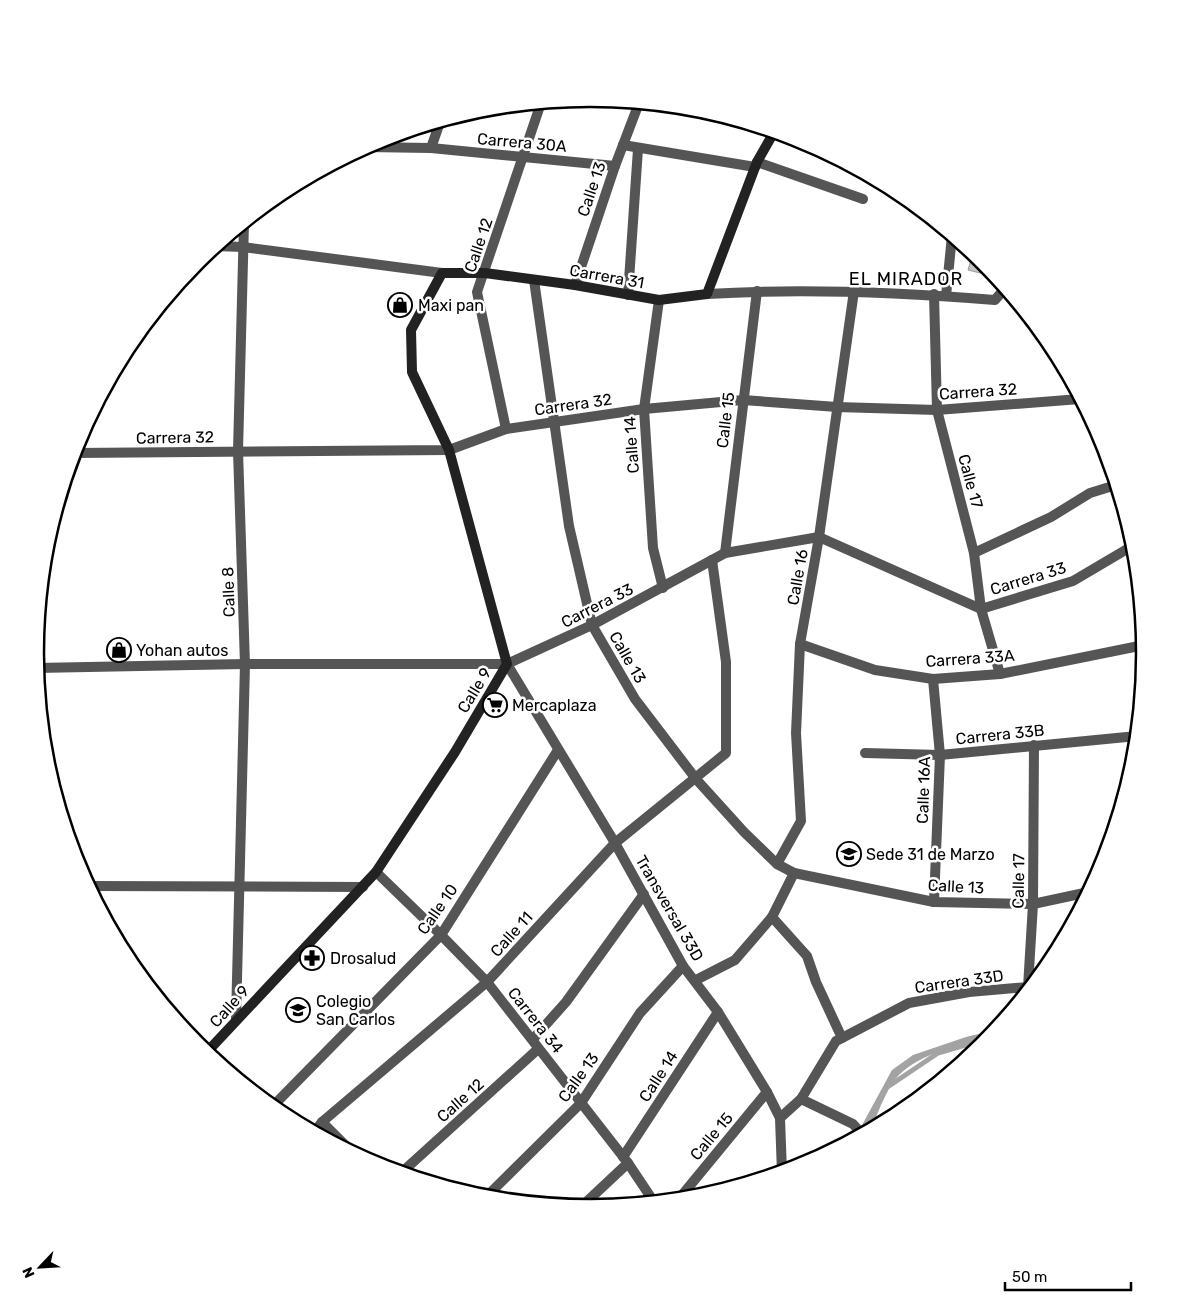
<svg xmlns="http://www.w3.org/2000/svg" width="1180" height="1307" viewBox="0 0 1180 1307" font-family="Rubik,sans-serif">
<style>
.water{fill:#a3a3a3}
.lines{fill:none;stroke-linecap:round;stroke-linejoin:round}
.stream{stroke:#a3a3a3;stroke-width:5}
.building{fill:#c4c4c4;stroke:#999}
.street{stroke:#555;stroke-width:10}
.secondary{stroke:#222;stroke-width:10}
.labels{text-anchor:middle;stroke-width:5;stroke-linejoin:round;paint-order:stroke}
.street-label{font-size:16px;fill:#000;stroke:#fff}
.poi-label{font-size:16px;fill:#000;stroke:#fff;text-anchor:start}
.neighbourhood-label{font-size:18px;letter-spacing:1px;fill:#000;stroke:#fff}
.rim{fill:none;stroke:#000;stroke-width:2.5}
</style>
<rect width="100%" height="100%" fill="#fff"/>
<path class="water" d="M 995,1030 L 990,1037 C 960,1046 922,1052 899,1075 C 887,1087 877,1115 871,1130 L 855,1138 L 892,1070 L 913,1055 L 966,1037 Z"/>
<g class="lines">
<polyline class="stream" points="889,1086 938,1053 989,1038"/>
</g>
<polygon class="building" points="973,253 983,261 996,277 968,270"/>
<g class="lines">
<g class="street">
<polyline points="623,145 755,167"/>
<polyline points="366,147 431,148 615,166"/>
<polyline points="431,148 440,122"/>
<polyline points="757,162 863,199"/>
<polyline points="215,246 243,247 442,273"/>
<polyline points="534,280 569,526 592,625 635,699 696,779 744,832 777,864 794,873 934,902 1033,904 1089,892"/>
<polyline points="575,285 615,166 639,103"/>
<path d="M 707,294 C 803,288 898,292 995,300 L 1005,288"/>
<polyline points="934,294 937,410 974,553 981,609 1000,674"/>
<polyline points="628,295 638,149"/>
<polyline points="946,296 952,236"/>
<polyline points="659,300 644,409 653,548 663,588"/>
<polyline points="506,429 477,292 541,103"/>
<polyline points="74,453 449,450 506,429 644,409 743,400 837,407 937,410 1080,399"/>
<polyline points="725,553 757,291"/>
<polyline points="974,553 1051,517 1090,493 1116,485"/>
<polyline points="800,644 875,670 933,679 1000,674 1144,645"/>
<polyline points="507,664 615,843 683,966 718,1012 767,1092 780,1118 782,1173"/>
<polyline points="36,668 245,664 507,664 592,625 725,553 819,537 981,609 1073,581 1134,545"/>
<polyline points="933,679 940,755 934,902"/>
<polyline points="865,753 940,755 1137,736"/>
<polyline points="777,864 801,821 796,733 800,644 819,537 854,291"/>
<polyline points="376,872 441,935 487,982 628,1163 654,1202"/>
<polyline points="88,886 363,887"/>
<polyline points="772,917 807,956 816,982 842,1038"/>
<polyline points="696,980 735,960 772,917 794,873"/>
<polyline points="236,1019 245,664 238,451 244,223"/>
<polyline points="533,1039 566,1002 644,894"/>
<polyline points="801,1099 853,1124 862,1134"/>
<polyline points="272,1107 441,935 558,750"/>
<polyline points="780,1118 801,1099 836,1041 842,1038 909,1003 969,992 1028,987 1033,904 1034,745"/>
<polyline points="322,1122 354,1154"/>
<polyline points="314,1133 322,1122 487,982 615,843 726,753 726,662 712,560"/>
<polyline points="623,1157 718,1012"/>
<polyline points="401,1173 538,1049"/>
<polyline points="485,1198 581,1103 640,1013 683,966"/>
<polyline points="678,1200 767,1092"/>
<polyline points="580,1208 628,1163"/>
</g>
<polyline class="secondary" points="206,1053 376,872 455,752 507,664 449,450 412,372 411,330 442,273 485,273 575,285 659,300 707,294 757,162 774,132"/>
</g>
<defs>
<symbol id="shop-ring" viewBox="-11 -11 22 22"><circle r="9.5" fill="#fff" stroke="#000" stroke-width="1.5"/><path d="M-5-2.5h2.3a2.7 3.5 0 0 1 5.4 0H5L5.5 6h-11ZM-1.5-2.5h3a1.5 2.3 0 0 0-3 0Z" fill="#000"/></symbol>
<symbol id="supermarket-ring" viewBox="-11 -11 22 22"><circle r="9.5" fill="#fff" stroke="#000" stroke-width="1.5"/><path d="M-6-5.5h2.5l.6 2H6L4.5 2H-2.5L-4.4-4H-6ZM-1.5 3.2a1.3 1.3 0 1 0 .1 0ZM3 3.2a1.3 1.3 0 1 0 .1 0Z" fill="#000"/></symbol>
<symbol id="school-ring" viewBox="-11 -11 22 22"><circle r="9.5" fill="#fff" stroke="#000" stroke-width="1.5"/><path d="M0-5L7-2L0 1L-7-2ZM-4 1L0 2.5L4 1V4Q0 6-4 4Z" fill="#000"/></symbol>
<symbol id="pharmacy-ring" viewBox="-11 -11 22 22"><circle r="9.5" fill="#fff" stroke="#000" stroke-width="1.5"/><path d="M-2-6h4v4h4v4h-4v4h-4v-4h-4v-4h4Z" fill="#000"/></symbol>
</defs>
<g fill-rule="evenodd">
<use href="#shop-ring" x="386" y="291" width="28" height="28"/>
<use href="#shop-ring" x="105" y="636" width="28" height="28"/>
<use href="#supermarket-ring" x="481" y="691" width="28" height="28"/>
<use href="#school-ring" x="835" y="840" width="28" height="28"/>
<use href="#pharmacy-ring" x="298" y="944" width="28" height="28"/>
<use href="#school-ring" x="284" y="996" width="28" height="28"/>
</g>
<g class="labels">
<g class="street-label">
<text transform="translate(522 142) rotate(5)" y="6">Carrera 30A</text>
<text transform="translate(591 189) rotate(-71)" y="6">Calle 13</text>
<text transform="translate(478 245) rotate(-71)" y="6">Calle 12</text>
<text transform="translate(607 276) rotate(10)" y="6">Carrera 31</text>
<text transform="translate(978 391) rotate(-4)" y="6">Carrera 32</text>
<text transform="translate(573 404) rotate(-8)" y="6">Carrera 32</text>
<text transform="translate(725 420) rotate(-83)" y="6">Calle 15</text>
<text transform="translate(175 437) rotate(-1)" y="6">Carrera 32</text>
<text transform="translate(631 445) rotate(-94)" y="6">Calle 14</text>
<text transform="translate(971 481) rotate(75)" y="6">Calle 17</text>
<text transform="translate(797 577) rotate(-80)" y="6">Calle 16</text>
<text transform="translate(1028 578) rotate(-17)" y="6">Carrera 33</text>
<text transform="translate(228 592) rotate(-92)" y="6">Calle 8</text>
<text transform="translate(597 605) rotate(-27)" y="6">Carrera 33</text>
<text transform="translate(628 657) rotate(60)" y="6">Calle 13</text>
<text transform="translate(970 658) rotate(-4)" y="6">Carrera 33A</text>
<text transform="translate(474 690) rotate(-59)" y="6">Calle 9</text>
<text transform="translate(1000 734) rotate(-6)" y="6">Carrera 33B</text>
<text transform="translate(923 790) rotate(-88)" y="6">Calle 16A</text>
<text transform="translate(1018 881) rotate(-89)" y="6">Calle 17</text>
<text transform="translate(956 886) rotate(3)" y="6">Calle 13</text>
<text transform="translate(670 908) rotate(60)" y="6">Transversal 33D</text>
<text transform="translate(437 909) rotate(-55)" y="6">Calle 10</text>
<text transform="translate(511 934) rotate(-48)" y="6">Calle 11</text>
<text transform="translate(959 981) rotate(-8)" y="6">Carrera 33D</text>
<text transform="translate(229 1006) rotate(-48)" y="6">Calle 9</text>
<text transform="translate(536 1020) rotate(52)" y="6">Carrera 34</text>
<text transform="translate(658 1076) rotate(-57)" y="6">Calle 14</text>
<text transform="translate(578 1077) rotate(-54)" y="6">Calle 13</text>
<text transform="translate(460 1100) rotate(-42)" y="6">Calle 12</text>
<text transform="translate(711 1136) rotate(-50)" y="6">Calle 15</text>
</g>
<g class="poi-label">
<text x="418" y="311">Maxi pan</text>
<text x="136" y="656">Yohan autos</text>
<text x="512" y="711">Mercaplaza</text>
<text x="866" y="860">Sede 31 de Marzo</text>
<text x="330" y="964">Drosalud</text>
<text x="316" y="1007">Colegio<tspan x="316" dy="18">San Carlos</tspan></text>
</g>
<g class="neighbourhood-label">
<text x="906" y="285">EL MIRADOR</text>
</g>
</g>
<path d="M0 0H1180V1307H0ZM44 653a546 546 0 1 1 1092 0a546 546 0 1 1-1092 0Z" fill="#fff" fill-rule="evenodd"/>
<path class="rim" d="M44 653a546 546 0 1 1 1092 0a546 546 0 1 1-1092 0Z"/>
<g transform="translate(40 1267) rotate(245)" stroke="#ffffff" stroke-width="4" paint-order="stroke">
<path d="M0-4L9 19L0 12L-9 19Z" fill="#000000"/>
<text y="-8" font-size="14" font-weight="bold" text-anchor="middle" fill="#000000">N</text>
</g>
<path d="M1005 1282v8h126v-8" fill="none" stroke="#000000" stroke-width="2.5"/>
<text x="1012" y="1282" font-size="15" fill="#000000" stroke="#ffffff" stroke-width="4" paint-order="stroke">50 m</text>
</svg>
